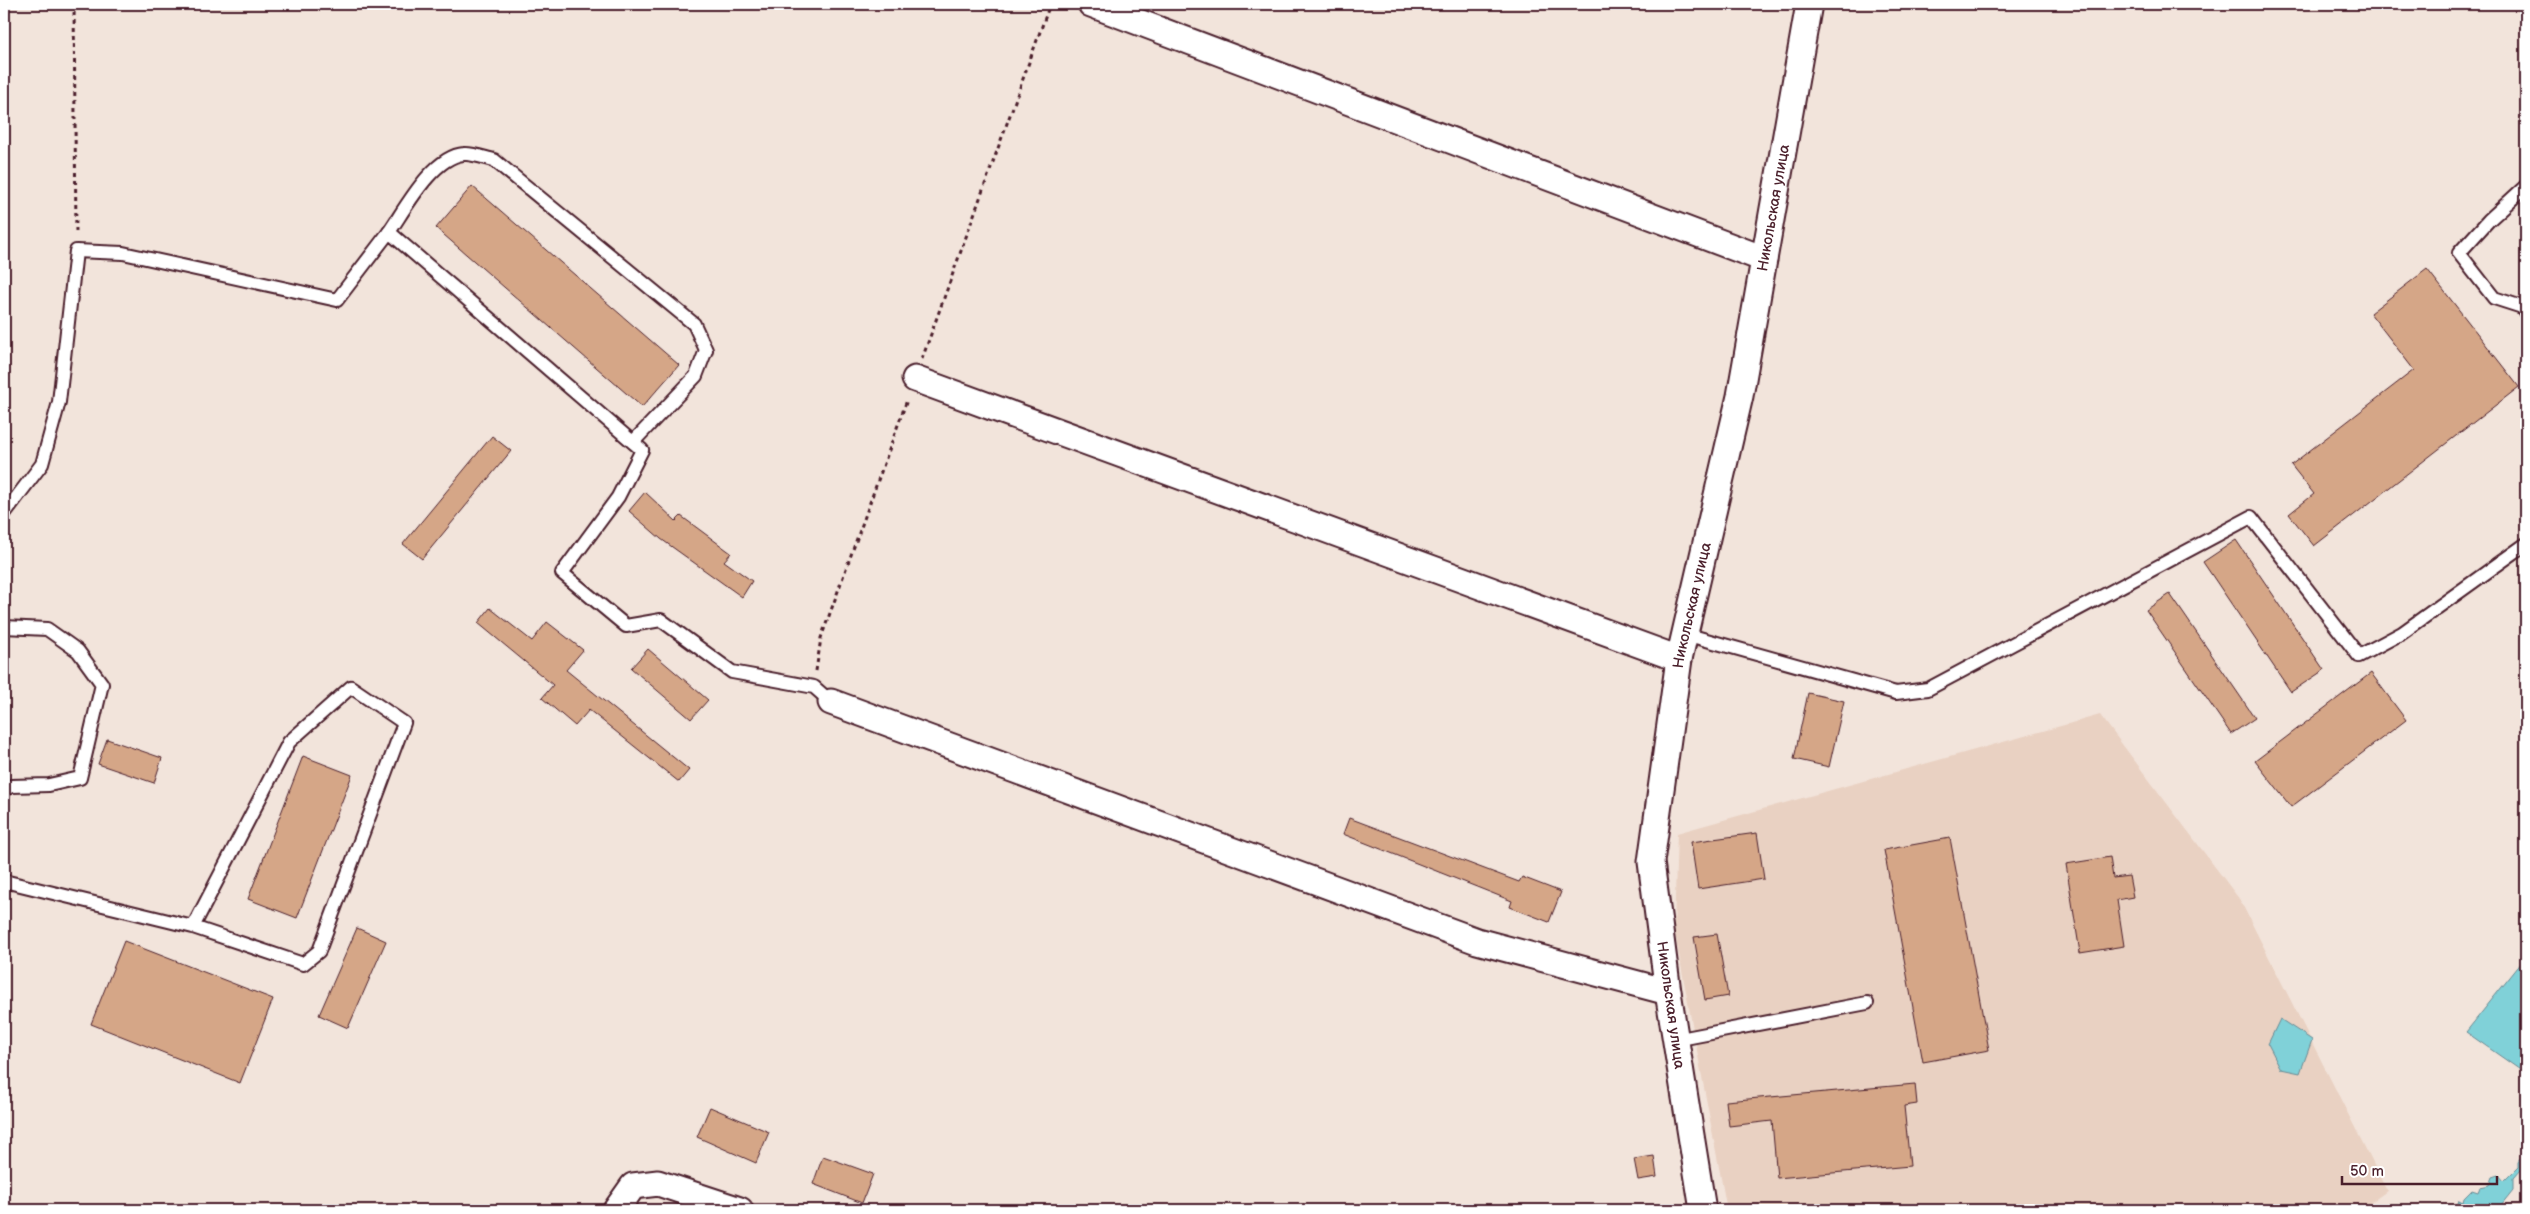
<svg xmlns="http://www.w3.org/2000/svg" width="2530" height="1214" viewBox="0 0 2530 1214" font-family="'Balsamiq Sans',sans-serif">
<style>
.built{fill:#e9d1c2}
.water{fill:#80d1d8;stroke:#6a8a93}
.building{fill:#d5a687;stroke:#4a1f2b}
.lines{fill:none;stroke-linecap:round;stroke-linejoin:round}
.service-casing{stroke:#4a1f2b;stroke-width:16}
.minor-casing{stroke:#4a1f2b;stroke-width:29}
.path{stroke:#4a1f2b;stroke-width:3;stroke-dasharray:4 4;stroke-linecap:butt}
.service{stroke:#fff;stroke-width:12}
.minor{stroke:#fff;stroke-width:25}
.labels{text-anchor:middle;stroke-width:5;stroke-linejoin:round;paint-order:stroke}
.street-label{font-size:15px;fill:#4a1f2b;stroke:#fff}
</style>
<rect width="100%" height="100%" fill="#f2e4db"/>
<filter id="ink" filterUnits="userSpaceOnUse"><feTurbulence type="fractalNoise" baseFrequency=".02" numOctaves="2"/><feDisplacementMap in="SourceGraphic" scale="10" xChannelSelector="R" yChannelSelector="G"/><feConvolveMatrix kernelMatrix="1 2 1 2 8 2 1 2 1" color-interpolation-filters="sRGB"/></filter>
<g filter="url(#ink)">
<polygon class="built" points="2100,715 2240,900 2387,1191 2360,1210 1727,1210 1674,928 1677,833"/>
<g class="water">
<polygon points="2526,957 2526,1074 2466,1032"/>
<polygon points="2280,1019 2312,1040 2300,1073 2281,1069 2268,1044"/>
<polygon points="2526,1151 2526,1172 2520,1170 2513,1178 2513,1190 2497,1210 2456,1210 2459,1200 2463,1202 2464,1198 2472,1190 2478,1192 2480,1187 2490,1185 2493,1177 2499,1175 2504,1181 2518,1167 2518,1162"/>
</g>
<g class="building">
<polygon points="472,186 679,365 642,407 436,228"/>
<polygon points="2427,269 2519,387 2314,546 2289,514 2314,494 2291,465 2414,370 2370,313"/>
<polygon points="492,436 511,451 422,559 403,544"/>
<polygon points="645,492 676,521 681,516 731,553 724,561 752,581 742,597 661,539 629,511"/>
<polygon points="2236,540 2324,670 2291,692 2203,562"/>
<polygon points="2170,594 2255,718 2231,734 2146,610"/>
<polygon points="490,608 532,641 547,622 583,650 566,670 689,770 679,782 589,710 575,726 542,698 553,685 478,623"/>
<polygon points="648,649 708,700 691,719 631,668"/>
<polygon points="2371,673 2406,720 2291,807 2255,761"/>
<polygon points="1808,693 1844,701 1829,767 1794,759"/>
<polygon points="107,739 162,758 154,783 98,764"/>
<polygon points="303,756 352,775 297,918 248,899"/>
<polygon points="1349,818 1519,882 1522,877 1561,892 1549,922 1510,907 1512,901 1343,834"/>
<polygon points="1757,833 1764,879 1698,889 1691,842"/>
<polygon points="1950,838 1989,1050 1923,1062 1884,850"/>
<polygon points="2110,857 2113,878 2129,876 2133,897 2117,900 2124,946 2080,953 2066,864"/>
<polygon points="357,928 386,941 348,1028 319,1015"/>
<polygon points="1717,934 1728,996 1705,1000 1694,937"/>
<polygon points="124,941 273,999 240,1083 91,1024"/>
<polygon points="1915,1084 1917,1104 1904,1106 1910,1166 1777,1178 1772,1121 1729,1126 1726,1101"/>
<polygon points="710,1107 769,1132 756,1163 697,1137"/>
<polygon points="823,1156 873,1174 862,1203 813,1184"/>
<polygon points="1654,1156 1657,1177 1638,1180 1634,1159"/>
</g>
<g class="lines">
<defs>
<g id="service">
<polyline points="2526,186 2489,220 2459,253 2494,298 2522,307 2526,313"/>
<path d="M 389,232 C 405,209 433,156 464,154 C 472,153 485,158 494,160 L 694,324 L 706,350 L 696,376 L 633,442"/>
<polyline points="4,514 42,464 59,402 76,251 123,253 337,300 389,232 642,450 618,497 562,573 626,626 661,620 732,672 814,687 831,702"/>
<polyline points="4,627 47,629 78,651 102,684 80,778 49,785 11,786 4,790"/>
<polyline points="1685,634 1896,693 1928,689 2251,517 2359,656 2402,633 2526,544"/>
<polyline points="4,881 193,927 303,964 319,951 404,723 351,687 289,742 193,927"/>
<polyline points="1675,1040 1867,1003"/>
</g>
<g id="minor">
<polyline points="1091,4 1764,259"/>
<polyline points="915,379 1679,659"/>
<polyline points="831,702 1477,941 1668,992"/>
<polyline points="616,1210 633,1186 658,1183 740,1210"/>
<path id="s1" d="M 1703,1210 L 1668,992 L 1651,862 L 1679,659 L 1740,396 L 1809,4"/>
</g>
</defs>
<use href="#service" class="service-casing"/>
<use href="#minor" class="minor-casing"/>
<g class="path">
<polyline points="74,4 76,235"/>
<polyline points="922,359 1050,4"/>
<polyline points="816,671 821,638 907,400"/>
</g>
<use href="#service" class="service"/>
<use href="#minor" class="minor"/>
</g>
</g>
<g class="labels">
<g class="street-label">
<text dy="5" stroke="none"><textPath href="#s1" startOffset="1018">Никольская улица</textPath></text>
<text dy="5" stroke="none"><textPath href="#s1" startOffset="612">Никольская улица</textPath></text>
<text transform="translate(1671 1005) rotate(82)" y="5">Никольская улица</text>
</g>
</g>
<rect width="2530" height="1214" fill="none" stroke="#fff" stroke-width="20"/>
<rect x="10" y="10" width="2510" height="1194" fill="none" stroke="#4a1f2b" stroke-width="2" filter="url(#ink)"/>
<path d="M2342 1176v8h155v-8" fill="none" stroke="#4a1f2b" stroke-width="2.5"/>
<text x="2350" y="1176" font-size="15" fill="#4a1f2b" stroke="#ffffff" stroke-width="4" paint-order="stroke">50 m</text>
</svg>
